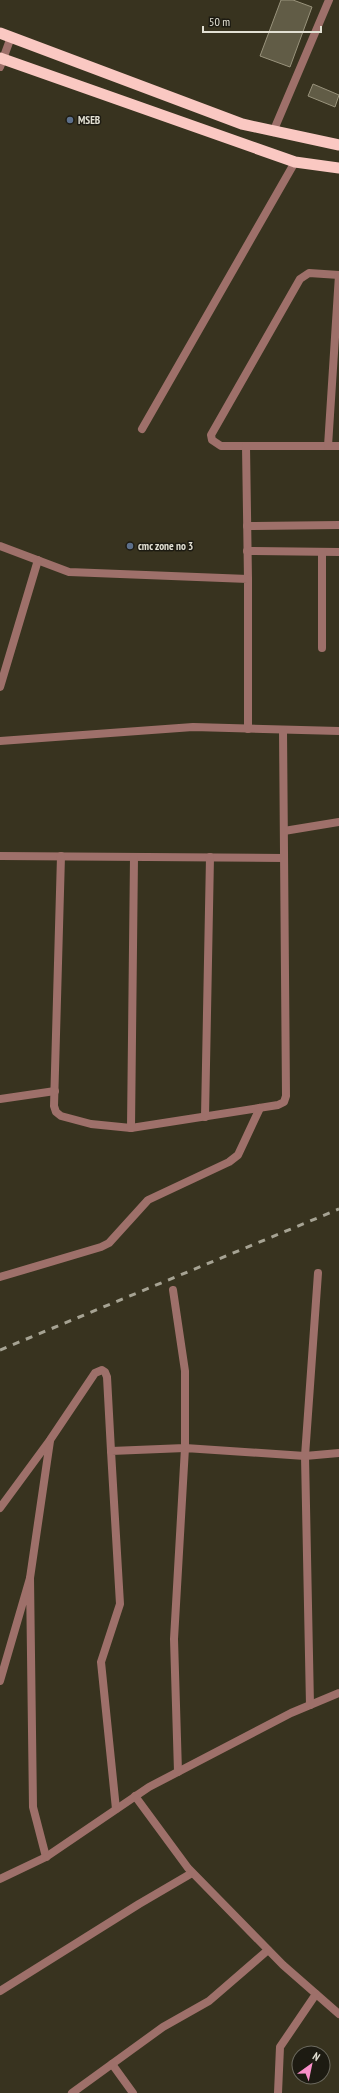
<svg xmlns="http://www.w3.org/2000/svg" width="339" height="2093" viewBox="0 0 339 2093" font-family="'PT Sans Narrow',sans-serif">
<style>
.building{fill:#615c46;stroke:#99937c}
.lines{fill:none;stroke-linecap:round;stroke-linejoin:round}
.service{stroke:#9e706a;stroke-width:8}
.minor{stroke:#9e706a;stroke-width:8}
.trunk{stroke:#fac8c2;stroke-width:11}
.rail{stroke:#a6a393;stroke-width:3;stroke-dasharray:7 7;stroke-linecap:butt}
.service-dot{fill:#5c6f8a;stroke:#1d1b12;stroke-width:1.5}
.labels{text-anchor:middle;stroke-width:3;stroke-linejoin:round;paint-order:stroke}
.poi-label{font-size:11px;font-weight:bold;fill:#e2e0d3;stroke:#1d1b12;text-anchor:start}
</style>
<rect width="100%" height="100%" fill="#38331f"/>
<g class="building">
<polygon points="281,0 293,0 312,7 290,67 260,56"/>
<polygon points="313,84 339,95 335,107 308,96"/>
</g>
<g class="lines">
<g class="service">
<polyline points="273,132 329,0"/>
<polyline points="142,429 295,162"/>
</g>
<g class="minor">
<polyline points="0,67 11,37"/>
<polyline points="339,275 309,273 300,279 211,435 212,440 221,446 339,446"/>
<polyline points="246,446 248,579"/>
<polyline points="328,446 339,275"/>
<polyline points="247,526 339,525"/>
<polyline points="0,546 69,572 248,579 248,729"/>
<polyline points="247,551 339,552"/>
<polyline points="322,648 322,552"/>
<polyline points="0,687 38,560"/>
<polyline points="0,741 193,727 339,731"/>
<polyline points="284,831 339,822"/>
<polyline points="0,856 284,858"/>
<polyline points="61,856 54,1106 56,1112 61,1116 91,1124 131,1128 278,1105 284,1102 286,1096 283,730"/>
<polyline points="0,1099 55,1091"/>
<polyline points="205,1117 210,857"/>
<polyline points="131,1128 134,857"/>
<polyline points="0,1277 101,1247 109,1243 148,1200 229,1162 238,1155 260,1108"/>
<polyline points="0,1508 50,1440 95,1373 102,1370 105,1372 107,1377 111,1451"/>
<polyline points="30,1578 50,1441"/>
<polyline points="0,1681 30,1578 33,1807 46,1857"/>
<polyline points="310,1705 305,1456 318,1273"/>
<polyline points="178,1772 174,1639 185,1448 305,1456 339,1453"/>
<polyline points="135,1796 188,1868 283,1965 339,2014"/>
<polyline points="116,1809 101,1662 120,1604 111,1451 185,1448 185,1371 173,1290"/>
<polyline points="0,1879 46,1857 149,1787 291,1713 339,1693"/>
<polyline points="0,1991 139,1904 192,1873"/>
<polyline points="112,2064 133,2093"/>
<polyline points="72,2093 163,2027 209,2001 268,1950"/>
<polyline points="278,2093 280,2047 316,1994"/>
</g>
<g class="trunk">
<polyline points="0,33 242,124 339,145"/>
<polyline points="0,58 295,162 339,168"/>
</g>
<polyline class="rail" points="0,1350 339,1209"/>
</g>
<g class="service-dot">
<circle cx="70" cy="120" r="4"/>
<circle cx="130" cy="546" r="4"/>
</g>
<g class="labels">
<g class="poi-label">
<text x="78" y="124">MSEB</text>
<text x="138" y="550">cmc zone no 3</text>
</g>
</g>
<g transform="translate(311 2065) rotate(33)"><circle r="19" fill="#1d1b12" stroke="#6c6a5f"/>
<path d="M0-3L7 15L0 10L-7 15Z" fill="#f98fc9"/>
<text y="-6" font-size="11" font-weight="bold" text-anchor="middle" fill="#e2e0d3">N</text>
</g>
<path d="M203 26v6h118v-6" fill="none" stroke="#e2e0d3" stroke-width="2"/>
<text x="209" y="26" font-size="12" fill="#e2e0d3" stroke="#1d1b12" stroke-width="3" paint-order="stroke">50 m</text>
</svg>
